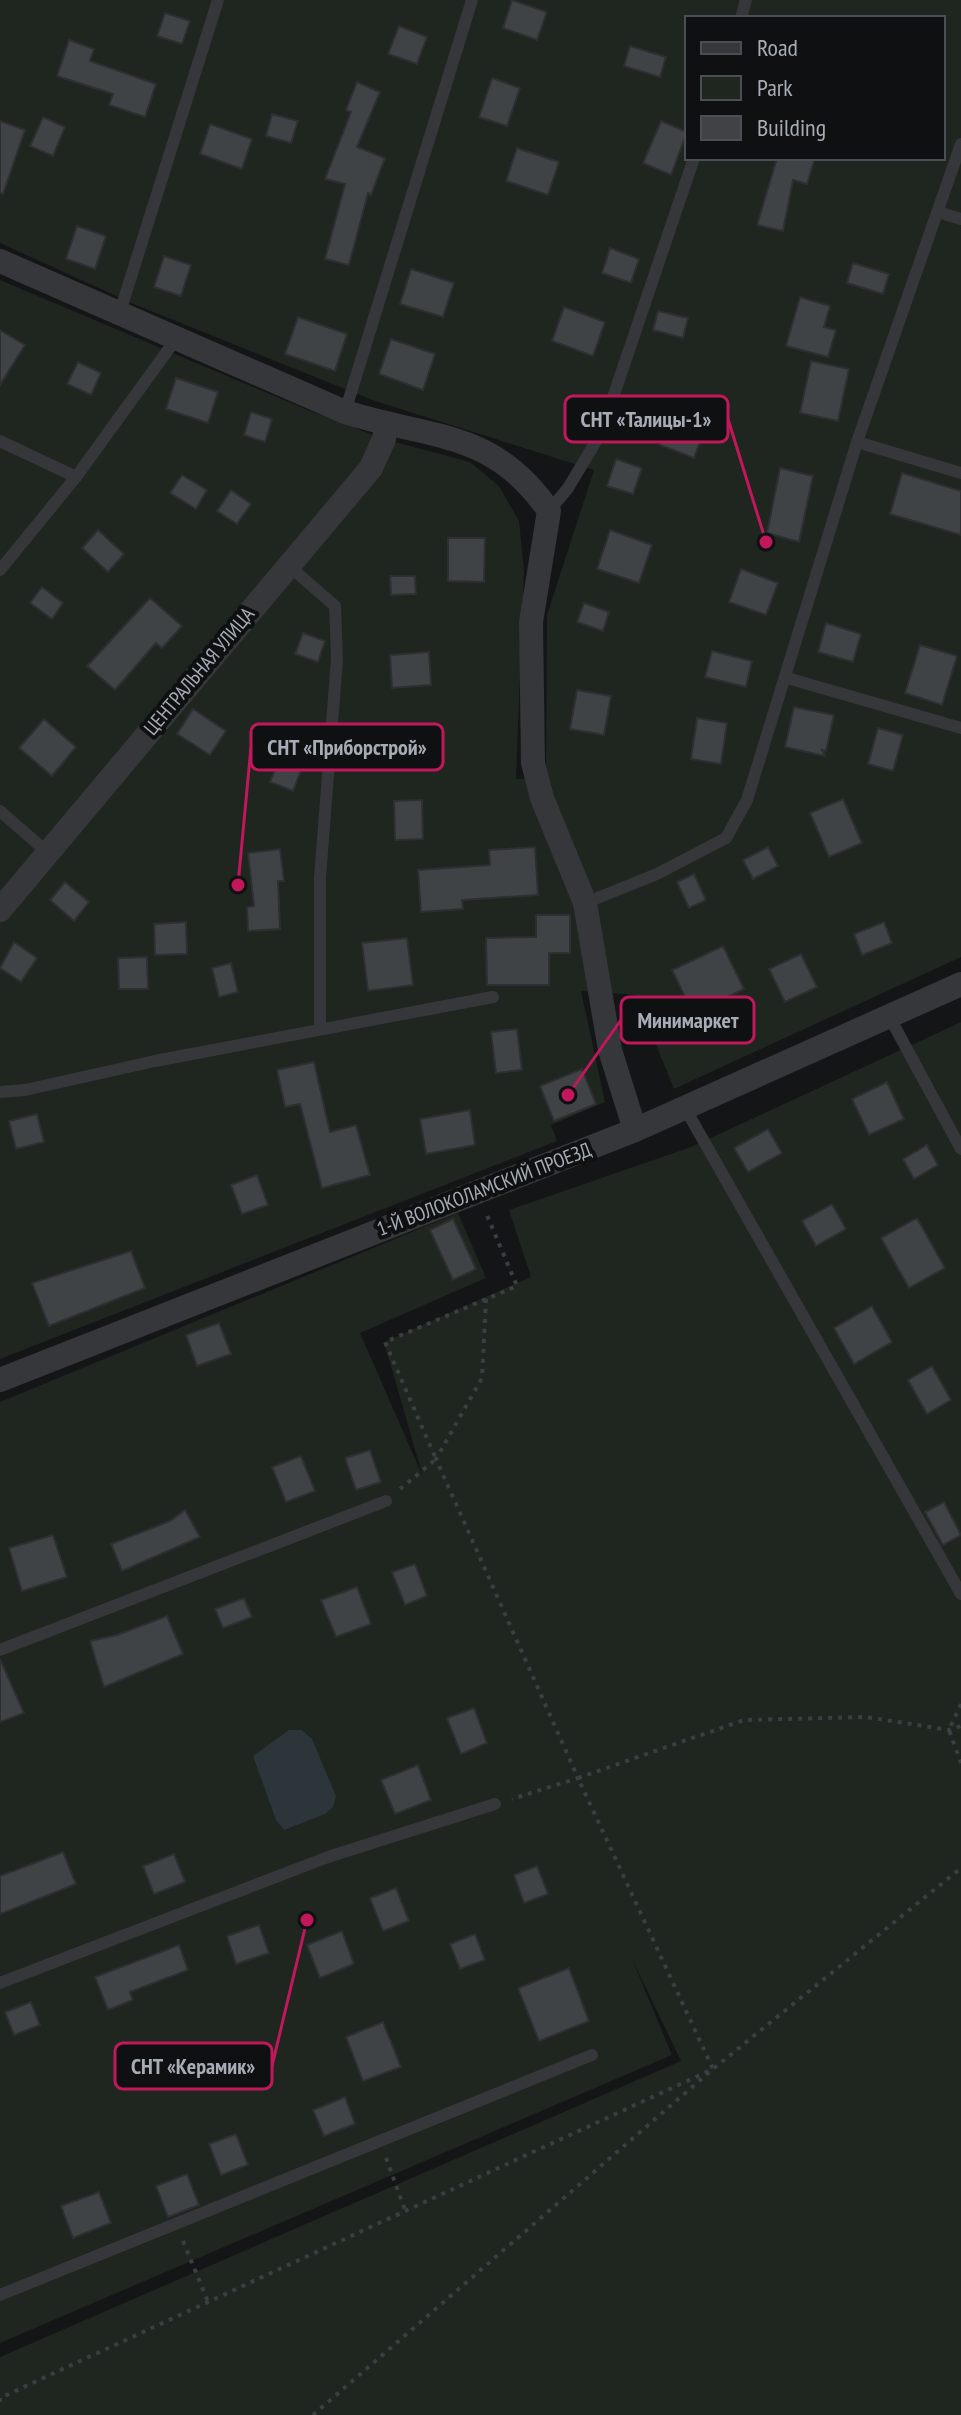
<svg xmlns="http://www.w3.org/2000/svg" width="961" height="2415" viewBox="0 0 961 2415" font-family="'PT Sans Narrow',sans-serif">
<style>
.green{fill:#1e261f;fill-rule:evenodd}
.water{fill:#2b353a}
.building{fill:#404346;stroke:#2e2f32;stroke-width:2}
.lines{fill:none;stroke-linecap:round;stroke-linejoin:round}
.path{stroke:#3b3e42;stroke-width:4;stroke-dasharray:4 6;stroke-linecap:butt}
.service{stroke:#35373b;stroke-width:12}
.minor{stroke:#35373b;stroke-width:24}
.labels{text-anchor:middle;stroke-width:8;stroke-linejoin:round;paint-order:stroke}
.street-label{font-size:20px;fill:#a6adb6;stroke:#0f1011}
.leader{fill:none;stroke:#c2185b;stroke-width:3}
.callout-dot{fill:#c2185b;stroke:#0f1011;stroke-width:3}
.callout{fill:#0f1011;stroke:#c2185b;stroke-width:3}
.callout-label{font-size:22px;text-anchor:middle;font-weight:bold;fill:#a6adb6}
</style>
<rect width="100%" height="100%" fill="#141516"/>
<g class="green">
<path d="M 0,0 L 961,0 L 961,957 L 674,1089 L 636,995 L 581,991 L 605,1102 L 551,1125 L 557,1141 L 0,1359 L 0,280 L 310,411 L 384,439 L 470,462 L 499,486 L 519,521 L 524,570 L 516,779 L 546,777 L 547,615 L 594,470 L 375,401 L 136,305 L 0,243 ZM 687,18 L 943,18 L 943,158 L 687,158 Z"/>
<polygon points="961,1022 961,2415 0,2415 0,2357 681,2061 632,1959 672,2055 0,2343 0,1402 458,1213 486,1278 360,1333 423,1477 384,1342 531,1277 509,1210 691,1147"/>
</g>
<polygon class="water" points="289,1730 302,1730 312,1739 336,1796 333,1807 325,1814 284,1830 276,1820 253,1756"/>
<g class="building">
<polygon points="512,0 547,12 537,40 503,28"/>
<polygon points="165,13 190,21 182,44 157,36"/>
<polygon points="399,26 427,37 417,64 388,54"/>
<polygon points="69,40 94,49 90,61 156,84 145,117 109,105 113,94 57,76"/>
<polygon points="630,46 666,57 660,77 624,66"/>
<polygon points="492,78 520,88 507,126 479,117"/>
<polygon points="357,82 380,92 357,147 385,158 371,195 368,193 349,265 325,259 345,184 325,179 351,112 346,110"/>
<polygon points="272,114 298,121 291,143 266,136"/>
<polygon points="43,117 65,127 53,156 30,146"/>
<polygon points="0,121 25,130 3,194 0,193"/>
<polygon points="661,121 687,132 671,175 643,163"/>
<polygon points="210,124 252,139 242,169 200,154"/>
<polygon points="517,148 559,162 548,195 506,181"/>
<polygon points="777,158 815,158 807,184 793,180 783,231 757,225"/>
<polygon points="77,226 106,236 95,269 66,259"/>
<polygon points="610,248 639,259 631,283 602,273"/>
<polygon points="164,256 191,265 181,296 154,287"/>
<polygon points="853,263 889,274 883,294 847,283"/>
<polygon points="411,269 454,283 443,317 400,304"/>
<polygon points="800,297 830,306 824,327 836,330 828,357 786,346"/>
<polygon points="564,307 605,322 593,356 552,341"/>
<polygon points="658,311 688,318 683,338 653,330"/>
<polygon points="298,317 347,334 335,371 285,354"/>
<polygon points="0,330 25,345 0,385"/>
<polygon points="391,339 435,354 423,390 379,374"/>
<polygon points="811,361 849,369 838,421 800,413"/>
<polygon points="78,362 101,373 91,395 67,384"/>
<polygon points="176,378 218,392 208,423 166,409"/>
<polygon points="251,412 272,419 265,442 244,435"/>
<polygon points="672,413 706,426 694,458 660,445"/>
<polygon points="616,459 642,468 633,494 607,486"/>
<polygon points="780,468 813,476 799,542 767,533"/>
<polygon points="902,473 961,491 961,535 890,514"/>
<polygon points="182,475 207,490 196,509 170,493"/>
<polygon points="231,490 251,504 237,524 217,511"/>
<polygon points="98,530 124,554 108,572 82,548"/>
<polygon points="610,530 652,545 639,583 597,569"/>
<polygon points="448,538 485,538 484,582 448,581"/>
<polygon points="741,569 778,583 766,615 729,602"/>
<polygon points="390,576 415,576 416,594 391,595"/>
<polygon points="42,587 63,603 52,619 30,603"/>
<polygon points="150,598 182,626 162,648 156,643 115,690 87,666"/>
<polygon points="584,603 609,612 603,631 577,622"/>
<polygon points="826,623 861,634 853,662 818,652"/>
<polygon points="303,633 325,641 318,662 295,654"/>
<polygon points="920,645 957,656 942,705 905,693"/>
<polygon points="712,651 752,661 746,687 705,677"/>
<polygon points="429,652 431,685 392,688 390,655"/>
<polygon points="577,690 611,696 604,735 570,729"/>
<polygon points="794,707 834,715 826,751 822,750 825,756 785,747"/>
<polygon points="193,709 226,731 210,755 177,734"/>
<polygon points="697,718 727,723 721,764 691,759"/>
<polygon points="44,719 76,747 52,776 19,748"/>
<polygon points="878,728 903,735 893,771 868,764"/>
<polygon points="270,737 308,753 293,791 270,782 275,770 260,763"/>
<polygon points="843,799 862,843 829,857 810,813"/>
<polygon points="422,800 423,839 395,840 394,801"/>
<polygon points="535,847 538,895 462,900 463,909 421,912 418,870 490,865 489,850"/>
<polygon points="768,847 778,866 753,879 743,860"/>
<polygon points="280,849 284,881 278,881 280,929 248,931 247,907 254,906 248,853"/>
<polygon points="694,874 706,900 689,908 677,882"/>
<polygon points="65,882 89,902 74,921 50,900"/>
<polygon points="536,915 570,915 570,953 549,953 549,985 487,985 486,938 536,937"/>
<polygon points="186,922 187,954 155,955 154,924"/>
<polygon points="884,922 892,943 862,955 854,934"/>
<polygon points="407,938 413,985 368,991 362,943"/>
<polygon points="14,942 37,958 21,982 0,968"/>
<polygon points="723,946 744,989 693,1013 672,970"/>
<polygon points="801,954 817,987 785,1002 769,969"/>
<polygon points="147,957 148,989 119,989 118,958"/>
<polygon points="231,963 238,992 219,997 212,968"/>
<polygon points="517,1029 522,1070 496,1073 491,1032"/>
<polygon points="314,1062 330,1132 356,1125 370,1175 322,1188 300,1104 285,1107 277,1070"/>
<polygon points="582,1069 596,1104 554,1121 540,1086"/>
<polygon points="887,1082 904,1119 869,1135 852,1099"/>
<polygon points="470,1110 475,1145 426,1154 420,1119"/>
<polygon points="37,1114 44,1142 16,1149 9,1121"/>
<polygon points="768,1129 782,1153 748,1172 734,1148"/>
<polygon points="927,1145 938,1165 914,1179 903,1159"/>
<polygon points="257,1175 268,1205 242,1214 231,1185"/>
<polygon points="832,1204 846,1229 816,1246 802,1221"/>
<polygon points="917,1218 945,1268 909,1288 881,1238"/>
<polygon points="453,1219 476,1269 453,1280 430,1230"/>
<polygon points="131,1251 145,1288 49,1326 32,1283"/>
<polygon points="872,1306 892,1342 854,1364 834,1328"/>
<polygon points="219,1323 231,1354 197,1366 186,1335"/>
<polygon points="932,1366 951,1400 927,1414 908,1380"/>
<polygon points="370,1450 381,1482 356,1490 345,1458"/>
<polygon points="301,1456 315,1491 286,1502 272,1467"/>
<polygon points="944,1502 961,1535 943,1545 925,1512"/>
<polygon points="185,1510 200,1537 122,1571 111,1544 170,1521"/>
<polygon points="53,1535 67,1577 22,1591 9,1548"/>
<polygon points="415,1564 427,1596 405,1605 392,1572"/>
<polygon points="357,1587 371,1624 336,1637 321,1600"/>
<polygon points="244,1598 252,1617 223,1628 215,1609"/>
<polygon points="167,1616 183,1654 104,1687 90,1641 117,1635"/>
<polygon points="0,1659 24,1713 0,1722"/>
<polygon points="474,1708 487,1743 461,1754 447,1718"/>
<polygon points="418,1765 431,1800 395,1814 381,1780"/>
<polygon points="63,1852 76,1884 0,1914 0,1876"/>
<polygon points="174,1854 185,1882 154,1894 143,1866"/>
<polygon points="537,1866 548,1894 524,1903 514,1875"/>
<polygon points="396,1888 409,1921 383,1931 370,1898"/>
<polygon points="259,1925 269,1953 236,1964 227,1936"/>
<polygon points="342,1931 354,1964 320,1978 307,1945"/>
<polygon points="475,1934 485,1960 460,1969 450,1944"/>
<polygon points="179,1945 188,1970 130,1992 133,2000 108,2010 95,1977"/>
<polygon points="569,1968 589,2021 539,2041 518,1988"/>
<polygon points="31,2002 40,2025 14,2035 5,2012"/>
<polygon points="383,2022 401,2067 363,2081 346,2037"/>
<polygon points="345,2097 355,2124 324,2136 313,2110"/>
<polygon points="236,2134 248,2165 221,2175 209,2144"/>
<polygon points="187,2174 199,2205 168,2217 156,2186"/>
<polygon points="99,2192 111,2223 73,2238 61,2206"/>
</g>
<g class="lines">
<g class="path">
<polyline points="486,1299 482,1378 436,1459 578,1778 512,1799"/>
<polyline points="400,1489 436,1459 385,1342 517,1286 486,1213"/>
<polyline points="961,1704 949,1730 961,1763"/>
<polyline points="386,2158 405,2210"/>
<polyline points="183,2241 208,2302"/>
<polyline points="0,2402 0,2398 713,2069 578,1778 744,1720 866,1717 949,1730 961,1726"/>
<polyline points="313,2415 713,2069 961,1868"/>
</g>
<g class="service">
<polyline points="741,18 746,0"/>
<polyline points="938,212 961,219"/>
<polyline points="119,315 218,0"/>
<polyline points="345,412 472,0"/>
<polyline points="0,441 76,477"/>
<polyline points="857,442 961,473"/>
<polyline points="549,511 568,488 601,433 694,158"/>
<polyline points="288,565 335,606 337,659 320,878 320,1029"/>
<polyline points="0,570 76,477 176,339"/>
<polyline points="787,678 961,728"/>
<polyline points="0,811 47,852"/>
<polyline points="585,903 657,874 726,838 747,800 857,442 961,144"/>
<polyline points="890,1018 961,1149"/>
<polyline points="0,1092 25,1090 155,1061 493,997"/>
<polyline points="685,1108 961,1594"/>
<polyline points="0,1650 386,1501"/>
<polyline points="0,1983 328,1857 495,1804"/>
<polyline points="0,2295 592,2055"/>
</g>
<g class="minor">
<path d="M 0,261 L 345,412 C 430,439 493,429 549,511 L 531,622 L 533,763 L 542,798 L 585,903 L 610,1050 L 635,1130"/>
<polyline points="0,910 371,468 384,439 386,425"/>
<polyline points="0,1380 635,1130 961,984"/>
</g>
</g>
<g class="labels">
<g class="street-label">
<text transform="translate(199 671) rotate(-50)" y="7">ЦЕНТРАЛЬНАЯ УЛИЦА</text>
<text transform="translate(484 1189) rotate(-21)" y="7">1-Й ВОЛОКОЛАМСКИЙ ПРОЕЗД</text>
</g>
</g>
<path class="leader" d="M766 542L728 419M238 885L251 747M568 1095L621 1020M307 1920L272 2066"/>
<g class="callout-dot">
<circle cx="766" cy="542" r="8"/>
<circle cx="238" cy="885" r="8"/>
<circle cx="568" cy="1095" r="8"/>
<circle cx="307" cy="1920" r="8"/>
</g>
<g class="callout">
<rect x="565" y="396" width="163" height="46" rx="8"/>
<rect x="251" y="724" width="192" height="46" rx="8"/>
<rect x="621" y="997" width="133" height="46" rx="8"/>
<rect x="115" y="2043" width="157" height="46" rx="8"/>
</g>
<g class="callout-label">
<text x="646" y="427">СНТ «Талицы-1»</text>
<text x="347" y="755">СНТ «Приборстрой»</text>
<text x="688" y="1028">Минимаркет</text>
<text x="193" y="2074">СНТ «Керамик»</text>
</g>
<rect x="685" y="16" width="260" height="144" fill="#0f1011" stroke="#4b4f53" stroke-width="2"/>
<rect x="701" y="42" width="40" height="12" fill="#35373b" stroke="#4b4f53" stroke-width="2"/>
<text x="757" y="56" font-size="24" fill="#a6adb6">Road</text>
<rect x="701" y="76" width="40" height="24" fill="#1e261f" stroke="#4b4f53" stroke-width="2"/>
<text x="757" y="96" font-size="24" fill="#a6adb6">Park</text>
<rect x="701" y="116" width="40" height="24" fill="#404346" stroke="#4b4f53" stroke-width="2"/>
<text x="757" y="136" font-size="24" fill="#a6adb6">Building</text>
</svg>
